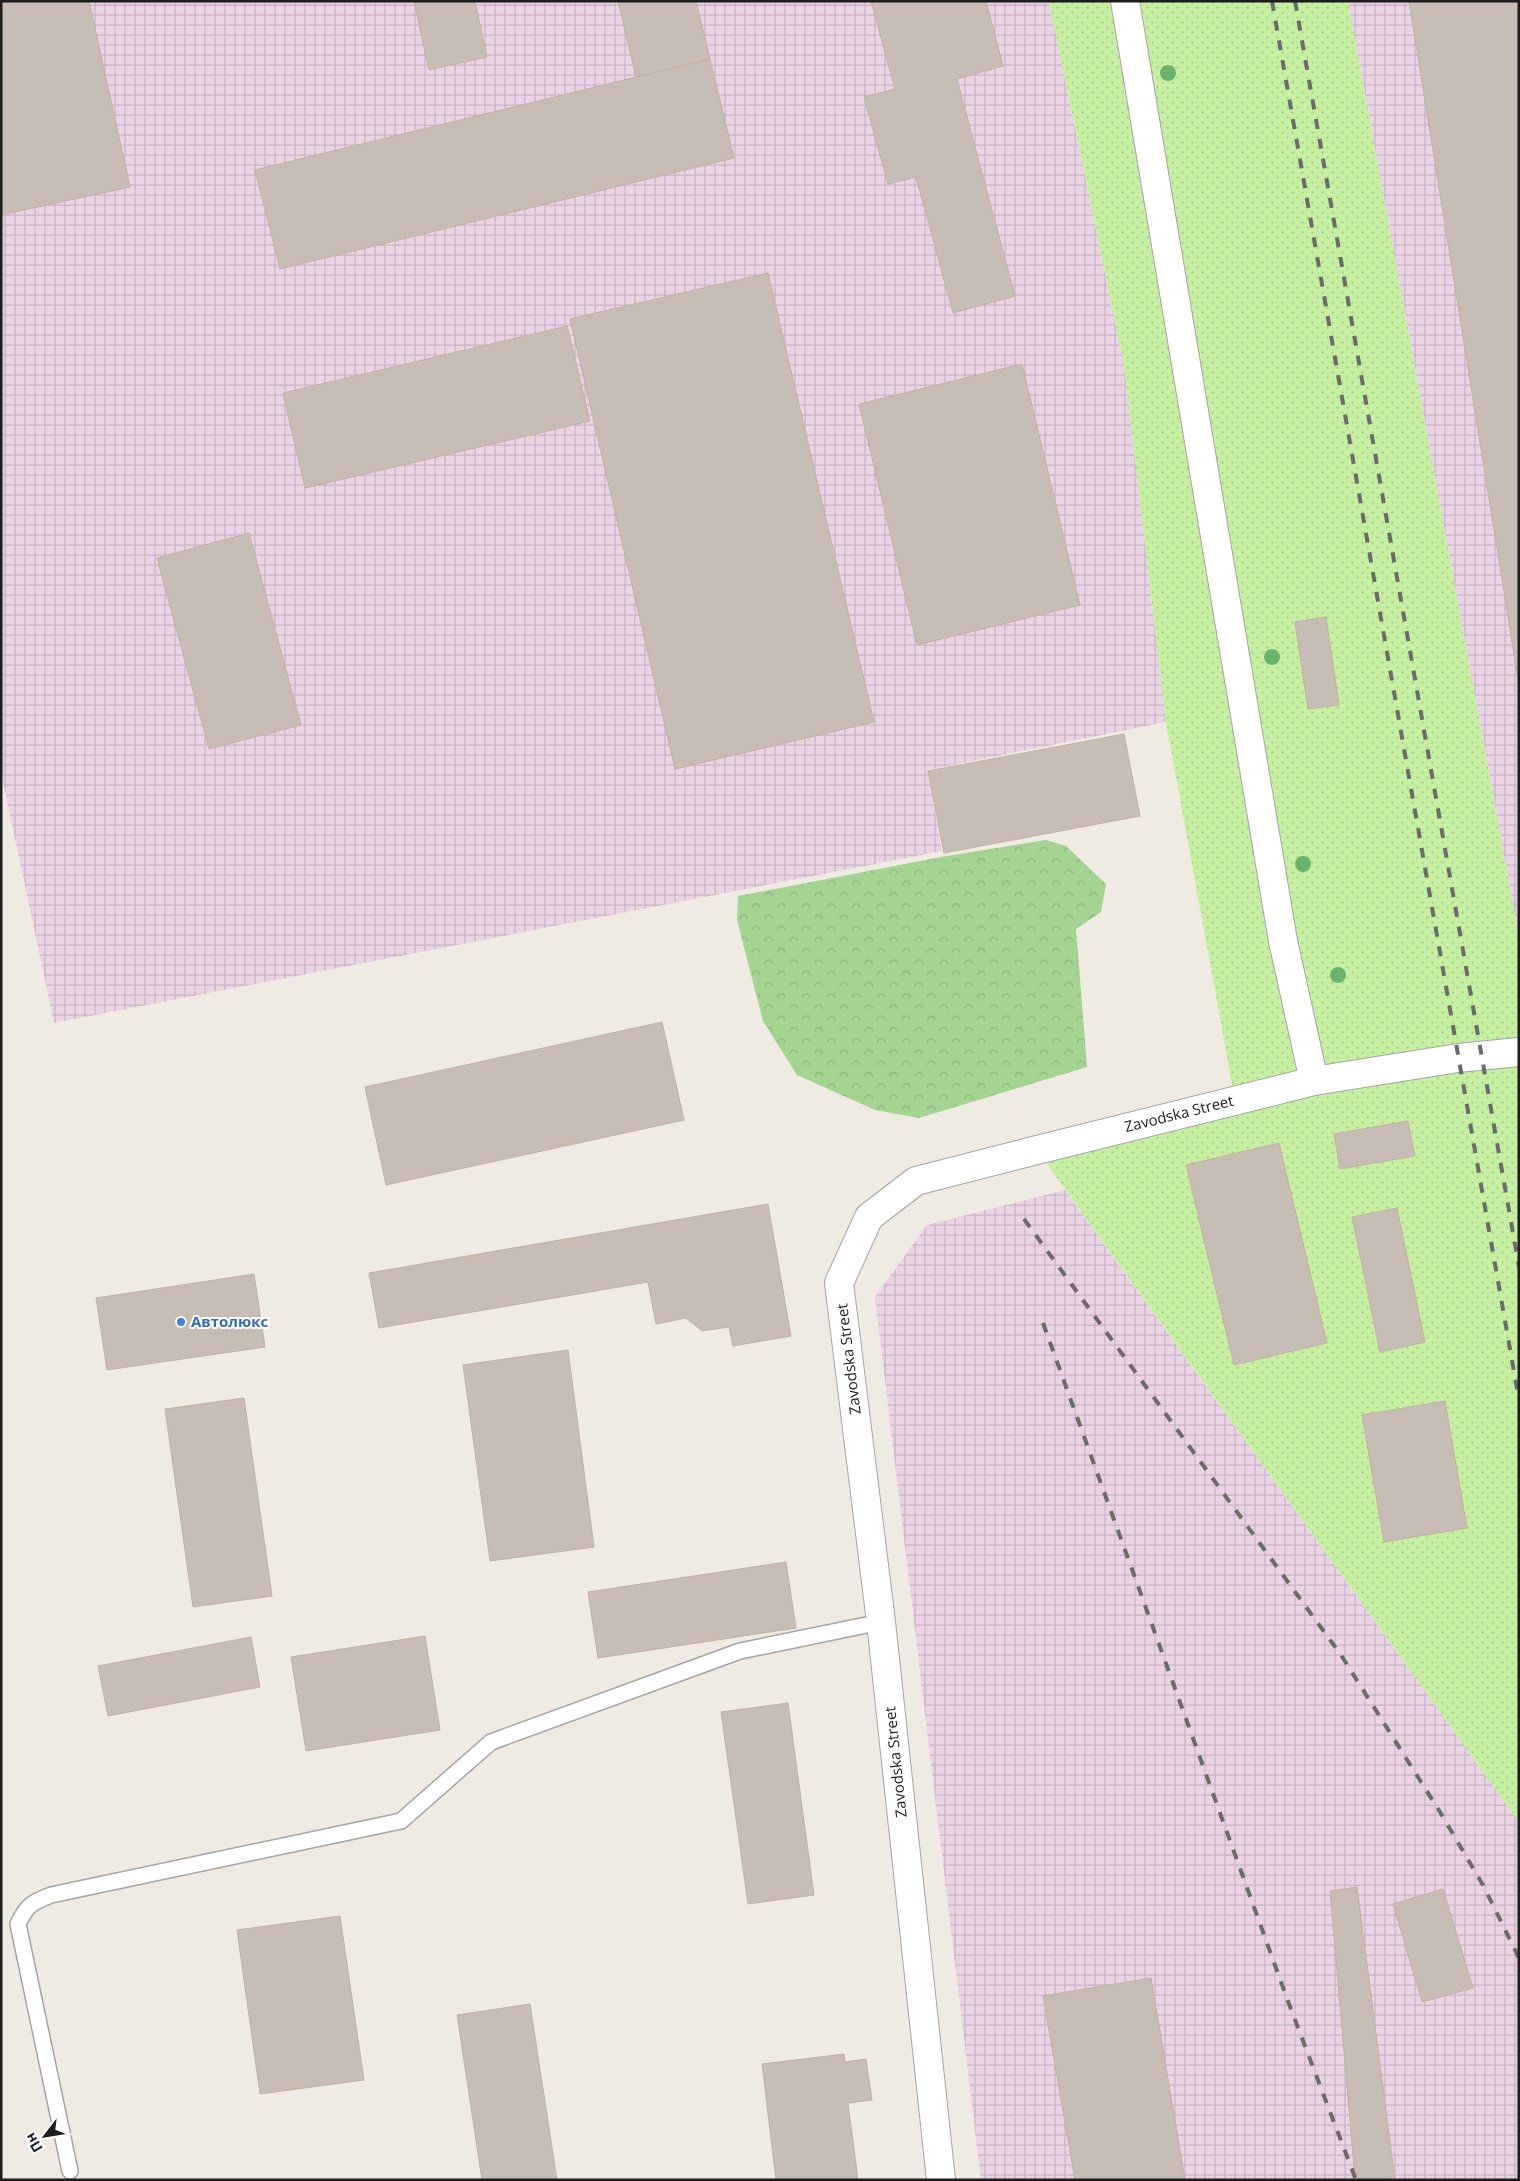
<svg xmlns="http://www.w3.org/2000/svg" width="1520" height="2181" viewBox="0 0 1520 2181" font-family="'Open Sans',sans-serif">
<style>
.industrial{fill:url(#industrial-grid)}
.grass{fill:url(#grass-dots)}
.forest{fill:url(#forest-crowns)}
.building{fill:#c8bdb5;stroke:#c2b1a3}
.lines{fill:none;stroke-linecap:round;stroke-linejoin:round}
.service-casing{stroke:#a4a4a4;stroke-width:18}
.minor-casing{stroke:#a4a4a4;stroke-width:30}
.tertiary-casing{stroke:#a4a4a4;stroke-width:30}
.service{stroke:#fff;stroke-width:15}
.minor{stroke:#fff;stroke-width:28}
.tertiary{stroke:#fff;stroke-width:28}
.rail{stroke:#6b6b6b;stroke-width:4;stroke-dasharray:10 10;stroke-linecap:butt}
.tree{fill:#6cb36d}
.shop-dot{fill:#3f7fe0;stroke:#fff;stroke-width:2}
.labels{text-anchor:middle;stroke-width:4;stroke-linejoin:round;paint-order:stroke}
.street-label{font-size:15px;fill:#1d1d1d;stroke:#fff}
.shop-label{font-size:15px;font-weight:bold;fill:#366cbe;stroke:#fff;text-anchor:start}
</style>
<defs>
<pattern id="industrial-grid" width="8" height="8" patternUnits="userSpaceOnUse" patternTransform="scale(1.25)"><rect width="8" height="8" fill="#e9d3e5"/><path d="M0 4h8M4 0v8" fill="none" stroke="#c7b5c4"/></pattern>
<pattern id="grass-dots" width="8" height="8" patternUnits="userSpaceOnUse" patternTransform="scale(1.25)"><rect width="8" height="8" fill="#c7efa2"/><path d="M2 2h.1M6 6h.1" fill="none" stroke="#aacc8b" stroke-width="1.8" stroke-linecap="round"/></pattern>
<pattern id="forest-crowns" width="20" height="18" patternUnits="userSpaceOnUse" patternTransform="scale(1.25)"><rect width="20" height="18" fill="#a4d392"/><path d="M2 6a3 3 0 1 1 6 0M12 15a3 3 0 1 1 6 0" fill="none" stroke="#8db57d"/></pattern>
</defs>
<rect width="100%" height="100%" fill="#efebe2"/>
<g class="industrial">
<polygon points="1,1 1049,1 1124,365 1166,722 928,770 942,851 54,1023 1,772"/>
<polygon points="1348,1 1519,1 1519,937"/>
<polygon points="1065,1190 1519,1822 1519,2180 981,2180 875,1297 927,1225"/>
</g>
<polygon class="grass" points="1049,1 1348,1 1519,937 1519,1822 1037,1150 1235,1100 1166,722 1124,365"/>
<polygon class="forest" points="1046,840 1066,846 1106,884 1101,912 1076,929 1087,1067 919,1118 875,1110 797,1075 763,1021 737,920 738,896 941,857"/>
<g class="building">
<polygon points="1,1 89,1 130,187 1,215"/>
<polygon points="414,1 475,1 487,57 429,70"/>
<polygon points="618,1 696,1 710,59 636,77"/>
<polygon points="871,1 986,1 1003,66 957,79 1015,296 953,313 916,177 888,184 864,97 895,89"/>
<polygon points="1409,1 1519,1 1519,685"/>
<polygon points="710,59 734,158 280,269 255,170"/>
<polygon points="768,273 874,722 675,769 570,319"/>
<polygon points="567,326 590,421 305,488 283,393"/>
<polygon points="1022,364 1080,605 917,645 859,404"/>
<polygon points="249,533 301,725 209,749 157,558"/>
<polygon points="1326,617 1339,705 1308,709 1295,622"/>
<polygon points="1124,734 1140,816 944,853 928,771"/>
<polygon points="662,1022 684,1120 386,1185 365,1087"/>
<polygon points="1408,1121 1415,1156 1340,1169 1334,1134"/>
<polygon points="1279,1143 1327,1343 1234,1365 1186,1165"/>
<polygon points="768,1204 791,1336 733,1346 729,1327 702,1331 686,1318 656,1324 648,1282 379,1328 369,1273"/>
<polygon points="1397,1208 1425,1342 1380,1352 1352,1217"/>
<polygon points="254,1274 265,1347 107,1370 96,1298"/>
<polygon points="568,1350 594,1547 490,1561 463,1365"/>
<polygon points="244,1398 272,1596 193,1607 165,1409"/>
<polygon points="1445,1401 1467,1528 1384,1542 1362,1415"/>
<polygon points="786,1562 796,1628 598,1658 588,1592"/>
<polygon points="425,1636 440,1730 306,1751 291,1657"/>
<polygon points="251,1637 260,1687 108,1716 98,1666"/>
<polygon points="788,1703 814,1895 748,1904 721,1712"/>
<polygon points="1357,1887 1395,2180 1355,2178 1330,1891"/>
<polygon points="1443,1889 1473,1988 1422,2002 1393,1904"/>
<polygon points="340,1916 364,2080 260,2094 237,1930"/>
<polygon points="1151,1978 1185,2180 1075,2180 1043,1996"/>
<polygon points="530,2004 557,2180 482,2180 457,2015"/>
<polygon points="844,2054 845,2062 866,2059 872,2100 848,2103 858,2180 776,2180 762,2064"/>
</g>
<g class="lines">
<defs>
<path id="service" d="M 70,2171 L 18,1924 C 27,1905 31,1903 51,1895 L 401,1821 L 491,1742 L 740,1651 L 881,1622"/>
<polyline id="minor" points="1125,1 1283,941 1314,1081"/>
<polyline id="tertiary" points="941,2180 881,1622 839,1283 869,1217 916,1181 1037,1150 1314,1081 1458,1058 1519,1052"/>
</defs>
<use href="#service" class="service-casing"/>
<use href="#minor" class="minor-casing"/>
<use href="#tertiary" class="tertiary-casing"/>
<use href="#service" class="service"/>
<use href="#minor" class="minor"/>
<use href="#tertiary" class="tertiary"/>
<g class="rail">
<polyline points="1272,1 1519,1400"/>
<polyline points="1295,1 1519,1267"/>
<polyline points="1024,1219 1341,1655 1440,1812 1483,1885 1519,1958"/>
<polyline points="1043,1323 1289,2004 1356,2180"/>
</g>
</g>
<g class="tree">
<circle cx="1168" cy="73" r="8"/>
<circle cx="1272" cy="657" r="8"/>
<circle cx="1303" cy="864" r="8"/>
<circle cx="1338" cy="975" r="8"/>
</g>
<circle class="shop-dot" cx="181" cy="1322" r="5"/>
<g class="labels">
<g class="street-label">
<text transform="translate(1179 1114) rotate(-14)" y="5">Zavodska Street</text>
<text transform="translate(849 1359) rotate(-97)" y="5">Zavodska Street</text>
<text transform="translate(896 1762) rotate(-96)" y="5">Zavodska Street</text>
</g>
<g class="shop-label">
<text x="191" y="1327">Автолюкс</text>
</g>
</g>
<rect width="1520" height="2181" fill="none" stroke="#1d1d1d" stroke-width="5"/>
<g transform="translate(45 2136) rotate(239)" stroke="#ffffff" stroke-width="4" paint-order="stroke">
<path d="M0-4L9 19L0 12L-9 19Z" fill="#1d1d1d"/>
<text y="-8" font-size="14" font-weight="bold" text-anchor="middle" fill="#1d1d1d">Пн</text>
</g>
</svg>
